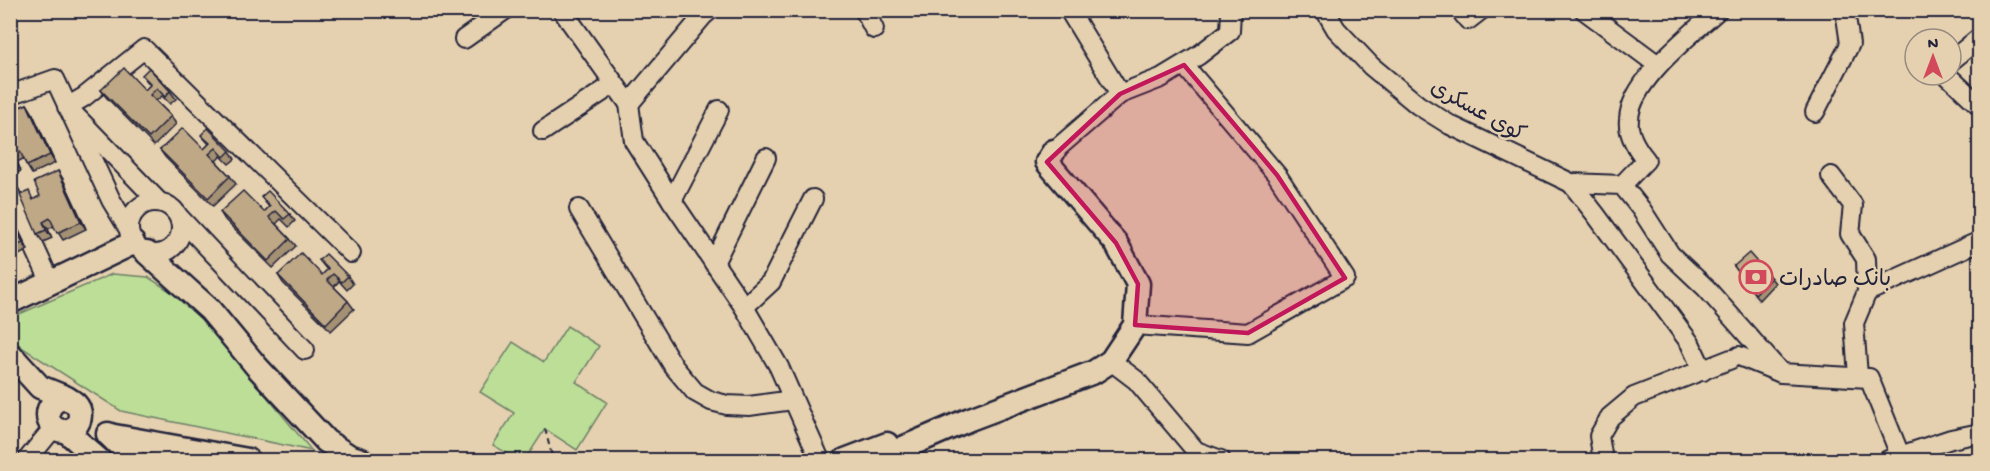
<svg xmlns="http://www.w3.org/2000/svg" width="1990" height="471" viewBox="0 0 1990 471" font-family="'Gochi Hand','Playpen Sans Arabic',sans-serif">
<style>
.green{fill:#bcde97;stroke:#6f8069;stroke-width:1.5}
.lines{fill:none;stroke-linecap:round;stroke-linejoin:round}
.minor-casing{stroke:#22223b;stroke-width:22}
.major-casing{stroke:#22223b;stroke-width:27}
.path{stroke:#22223b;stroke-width:2;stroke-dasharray:6 4.5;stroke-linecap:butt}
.minor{stroke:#e5d1af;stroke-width:18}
.major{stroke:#e5d1af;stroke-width:22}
.wall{fill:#a49073;stroke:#22223b;stroke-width:1.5}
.shaded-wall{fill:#86765e;stroke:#22223b;stroke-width:1.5}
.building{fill:#bfa886;stroke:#22223b;stroke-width:1.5}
.marked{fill:#c2185b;fill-opacity:0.2;stroke:#c2185b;stroke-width:4.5;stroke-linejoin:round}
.labels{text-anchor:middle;stroke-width:5;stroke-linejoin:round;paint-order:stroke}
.street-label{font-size:22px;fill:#22223b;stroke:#e5d1af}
.poi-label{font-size:22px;fill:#22223b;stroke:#e5d1af;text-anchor:start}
</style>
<rect width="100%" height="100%" fill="#e5d1af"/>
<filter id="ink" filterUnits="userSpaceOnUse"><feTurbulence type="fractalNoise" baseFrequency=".0167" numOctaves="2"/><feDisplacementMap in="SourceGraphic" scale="12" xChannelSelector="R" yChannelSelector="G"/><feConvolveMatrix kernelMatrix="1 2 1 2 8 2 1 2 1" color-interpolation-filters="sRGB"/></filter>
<g filter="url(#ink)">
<g class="green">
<polygon points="112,274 148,277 190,304 312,451 121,411 15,343 11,335 10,318"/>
<polygon points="567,326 599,346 576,382 607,402 577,450 545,429 525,460 518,460 493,445 514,413 480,392 513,342 544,362"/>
</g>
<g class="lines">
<defs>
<g id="minor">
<polyline points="562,10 629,104 703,16 710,10"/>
<polyline points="864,10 874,29"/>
<polyline points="1069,10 1120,94"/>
<polyline points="1325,10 1336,29 1371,66 1418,105 1450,125 1571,183 1622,185 1641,209 1670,254 1706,288 1781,373"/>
<polyline points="1460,10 1468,20 1481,10"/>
<polyline points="1584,10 1658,65"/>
<polyline points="464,39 505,10"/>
<polyline points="1951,61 1980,37"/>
<polyline points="1947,75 1980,106"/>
<polyline points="10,95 55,79 111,200 128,228"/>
<polyline points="629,104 634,141 672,201 744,307 779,367 820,460"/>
<polyline points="1815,112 1850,44 1845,10"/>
<polyline points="543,131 614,84"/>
<polyline points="1054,151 1120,94 1161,78 1199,55 1230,31 1231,10"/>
<polyline points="1831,176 1853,205 1850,234 1866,259 1867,292"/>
<polyline points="1571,183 1596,215 1690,343 1703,371"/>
<path d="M 1622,185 L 1646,160 C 1637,149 1627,134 1629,119 C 1631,80 1690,36 1718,10"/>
<polyline points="10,194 51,283"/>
<polyline points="672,201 719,110"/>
<circle cx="155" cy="228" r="26"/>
<polyline points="159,202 67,107 84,97 144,49 351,253"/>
<polyline points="579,209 674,367 695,392 711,401 727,405 749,406 793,400"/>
<polyline points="179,217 305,350"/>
<polyline points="714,263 766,158"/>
<polyline points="744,307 771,282 813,199"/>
<polyline points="1135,325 1248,333 1345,278 1277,175 1184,65"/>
<polyline points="1739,356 1781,373 1869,378 1902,460"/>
<polyline points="1111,361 1136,380 1196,451 1221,460"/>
<polyline points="1858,376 1854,323 1867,292 1980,241"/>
<polyline points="27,460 54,427"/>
<polyline points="1603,460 1599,436 1610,417 1634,397 1731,359"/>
<polyline points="1888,460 1951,439 1980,433"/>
</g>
<g id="major">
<polyline points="147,253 210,310 257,367 326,441 349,456 361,460"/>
<polyline points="10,302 133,243"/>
<polyline points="10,354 40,387 67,398"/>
<circle cx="64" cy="415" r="16"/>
<polyline points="66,431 99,460"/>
<polyline points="108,434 134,460"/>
<polyline points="109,435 248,460"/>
<polyline points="845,460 887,444"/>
<polyline points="875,460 970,419 1094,372 1111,361 1135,325 1138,284 1116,243 1047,162 1054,151"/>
</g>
</defs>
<use href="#minor" class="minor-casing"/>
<use href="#major" class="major-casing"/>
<polyline class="path" points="545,429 553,460"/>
<use href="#minor" class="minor"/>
<use href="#major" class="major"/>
</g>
<g class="wall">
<polygon points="142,75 170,91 176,99 170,104 162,96 156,101 171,116 176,124 154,146 106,97 101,90 145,90 150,85"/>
<polygon points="27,104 32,112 55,163 32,174 23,159 17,162 21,171 12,175 10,173 10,111"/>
<polygon points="201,135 230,151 235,159 229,164 221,156 216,161 230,176 236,184 213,206 165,157 160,150 204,149 209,144"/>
<polygon points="58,171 63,179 86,229 63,240 54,226 48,229 52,238 43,242 37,234 34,199 40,196"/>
<polygon points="261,197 290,214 295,221 289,227 281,219 276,224 290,239 296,246 273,268 225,220 220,212 264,212 269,207"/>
<polygon points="10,212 28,250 19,255 13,247 10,248"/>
<polygon points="319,260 348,276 353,284 347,290 339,281 334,287 348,301 354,309 331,331 283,283 278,275 322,275 327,270"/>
<polygon points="1734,266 1771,278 1775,283 1759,300"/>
</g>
<g class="shaded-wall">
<polygon points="27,104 32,112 55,163 50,155"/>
<polygon points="12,155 17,162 21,171 16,163"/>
<polygon points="58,171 63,179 86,229 81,222"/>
<polygon points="10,212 28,250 23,243 10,216"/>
<polygon points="43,222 48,229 52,238 46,230"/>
<polygon points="10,430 15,437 10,442"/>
</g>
<g class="building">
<polygon points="124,68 145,90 151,84 142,75 149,68 170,91 165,97 157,88 150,95 171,116 149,138 101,90"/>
<polygon points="27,104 50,155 27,166 20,151 12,155 16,163 10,166 10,111"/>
<polygon points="183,128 204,149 210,143 201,135 208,128 230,151 224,157 216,148 209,154 230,176 208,198 160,150"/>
<polygon points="58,171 81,222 57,233 50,218 43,222 46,230 37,234 20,195 29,191 33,200 40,196 34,182"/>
<polygon points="243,191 264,212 270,206 261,197 268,191 290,214 284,219 276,211 269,217 290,239 268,261 220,212"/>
<polygon points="10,216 23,243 13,247 10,241"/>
<polygon points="301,253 322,275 328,269 319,260 326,254 348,276 342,282 333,274 327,280 348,301 326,324 278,275"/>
<polygon points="1749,253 1771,278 1755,294 1734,266"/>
</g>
</g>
<path class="marked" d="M 1184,65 L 1277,175 L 1345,278 L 1248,333 L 1135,325 L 1138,284 L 1116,243 L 1047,162 L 1120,94 Z"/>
<defs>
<symbol id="bank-ring" viewBox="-11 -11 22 22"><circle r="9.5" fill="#e5d1af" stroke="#d1495b" stroke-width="1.5"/><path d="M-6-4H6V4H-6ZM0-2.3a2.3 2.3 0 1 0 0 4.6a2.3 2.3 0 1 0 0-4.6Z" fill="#d1495b"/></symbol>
</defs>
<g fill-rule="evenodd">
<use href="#bank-ring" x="1737" y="258" width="38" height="38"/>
</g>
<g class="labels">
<g class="street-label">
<text transform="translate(1479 109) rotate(29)" y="8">کوی عسکری</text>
</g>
<g class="poi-label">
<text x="1779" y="285">بانک صادرات</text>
</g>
</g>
<rect width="1990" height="471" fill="none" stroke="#e5d1af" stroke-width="36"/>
<rect x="18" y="18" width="1954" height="435" fill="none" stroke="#22223b" stroke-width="2" filter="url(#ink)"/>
<g transform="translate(1933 57)"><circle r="28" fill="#e5d1af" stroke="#978b81" stroke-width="1.5"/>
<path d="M0-4.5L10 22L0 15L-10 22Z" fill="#d1495b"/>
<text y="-9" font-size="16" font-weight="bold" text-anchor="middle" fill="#22223b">N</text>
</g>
</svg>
